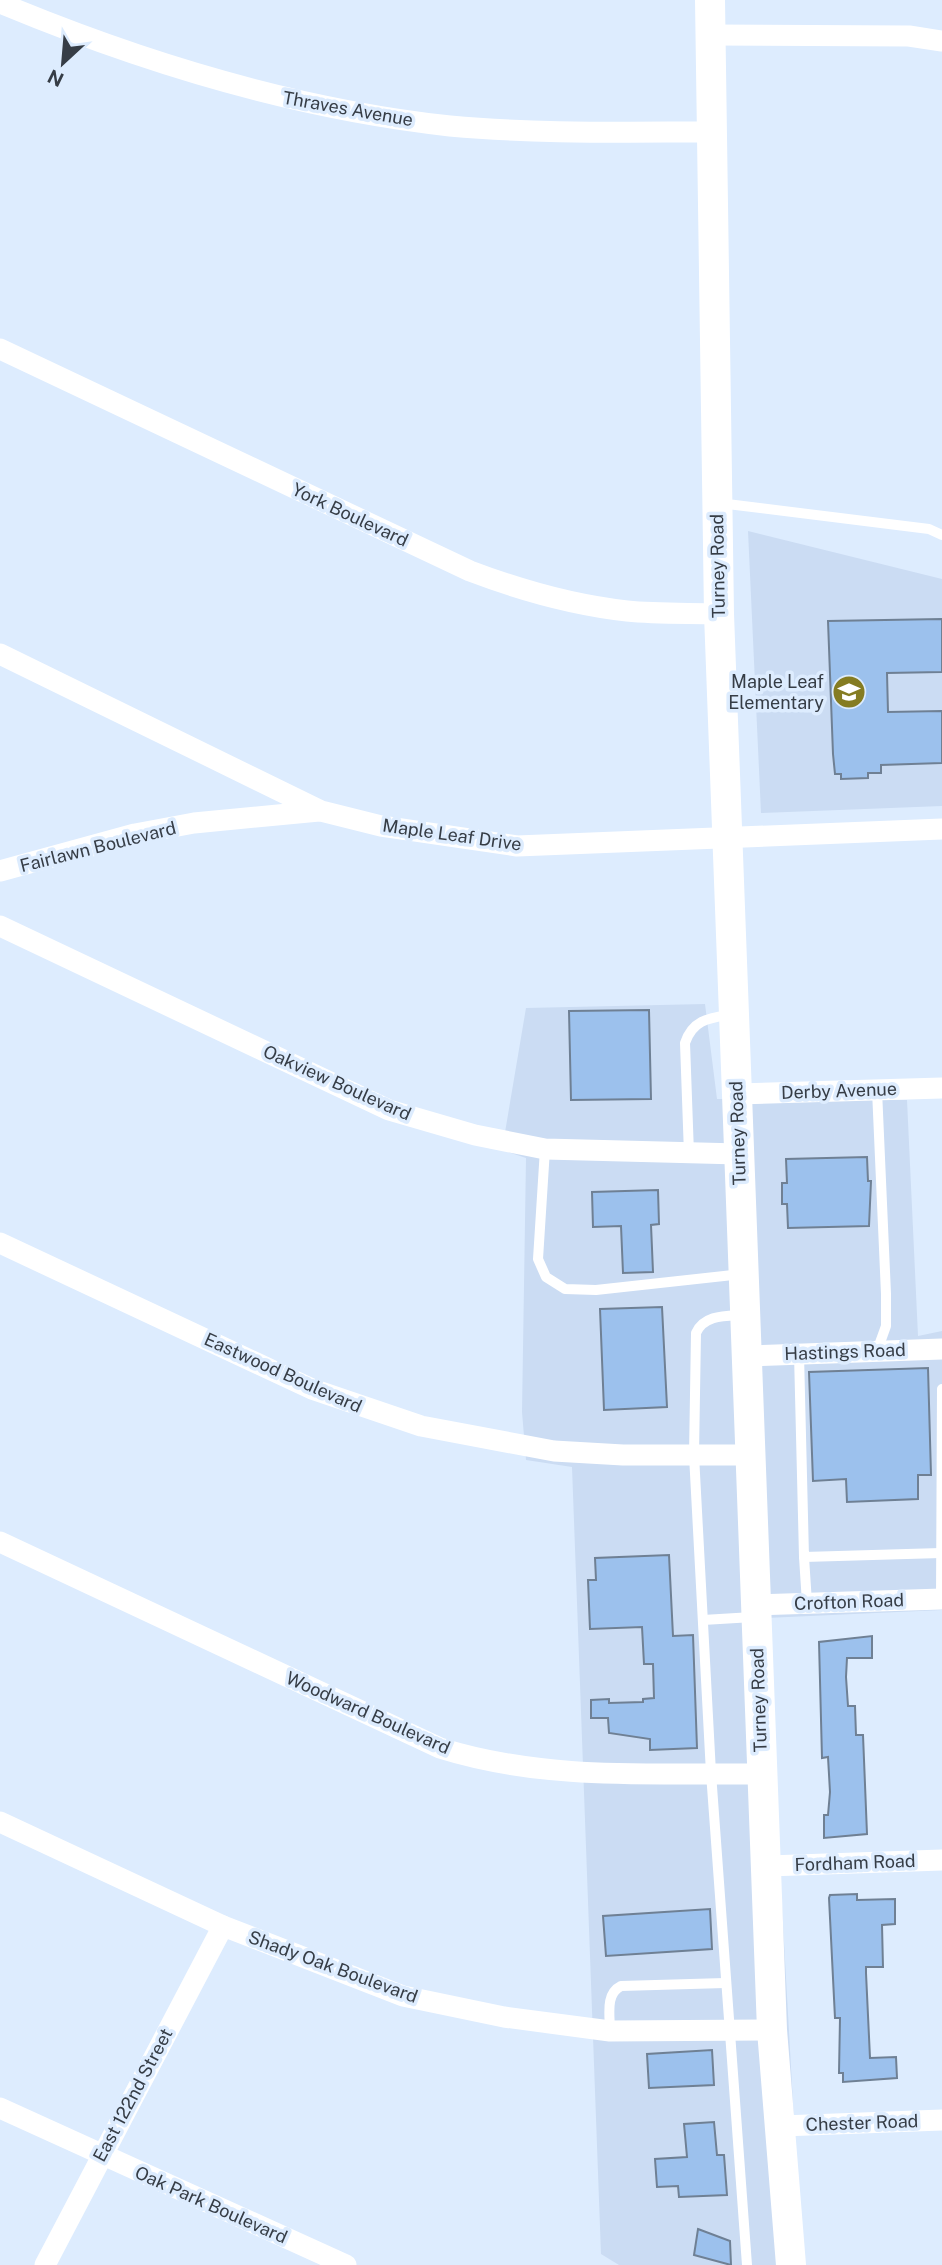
<svg xmlns="http://www.w3.org/2000/svg" width="942" height="2265" viewBox="0 0 942 2265" font-family="'Public Sans',sans-serif">
<style>
.built{fill:#cbdcf3}
.building{fill:#9cc1ed;stroke:#6f8094;stroke-width:2}
.lines{fill:none;stroke-linecap:round;stroke-linejoin:round}
.service{stroke:#fff;stroke-width:10}
.minor{stroke:#fff;stroke-width:21}
.secondary{stroke:#fff;stroke-width:30}
.labels{text-anchor:middle;stroke-width:7;stroke-linejoin:round;paint-order:stroke}
.street-label{font-size:18px;fill:#363d46;stroke:#ddecfe}
.poi-label{font-size:18px;fill:#363d46;stroke:#ddecfe;text-anchor:end}
</style>
<rect width="100%" height="100%" fill="#ddecfe"/>
<g class="built">
<polygon points="748,531 942,579 942,806 761,813"/>
<polygon points="705,1004 717,1099 907,1100 918,1336 942,1331 942,1610 766,1618 802,2265 619,2265 601,2254 572,1467 526,1460 522,1412 526,1158 502,1150 526,1008"/>
</g>
<g class="building">
<polygon points="942,619 942,672 887,673 888,712 942,711 942,763 881,765 881,773 868,773 868,778 841,779 841,774 835,774 833,754 828,621"/>
<polygon points="649,1010 651,1099 571,1100 569,1011"/>
<polygon points="867,1157 868,1181 871,1181 869,1226 788,1228 787,1204 782,1204 782,1183 787,1183 786,1159"/>
<polygon points="658,1190 659,1224 651,1225 653,1272 623,1273 621,1226 593,1227 592,1192"/>
<polygon points="662,1307 667,1407 604,1410 600,1309"/>
<polygon points="928,1368 931,1475 918,1475 918,1499 847,1502 846,1479 813,1481 809,1372"/>
<polygon points="669,1555 673,1636 693,1635 697,1748 650,1750 650,1739 609,1733 608,1718 591,1718 591,1700 609,1699 609,1703 643,1702 643,1699 654,1698 653,1664 644,1664 642,1627 590,1629 588,1580 596,1580 595,1558"/>
<polygon points="872,1636 872,1658 847,1658 846,1677 848,1706 855,1706 856,1735 863,1735 867,1834 824,1838 824,1815 828,1815 830,1792 828,1757 822,1758 819,1642"/>
<polygon points="857,1894 857,1900 895,1899 895,1924 882,1925 883,1967 866,1967 866,1973 870,2058 896,2057 897,2078 843,2082 843,2073 839,2073 840,2018 835,2018 829,1898 830,1895"/>
<polygon points="710,1909 712,1949 606,1956 603,1916"/>
<polygon points="712,2050 714,2085 649,2088 647,2054"/>
<polygon points="714,2122 717,2155 724,2155 727,2195 679,2197 678,2186 657,2187 655,2159 687,2157 684,2124"/>
<polygon points="698,2229 730,2241 731,2265 694,2255"/>
</g>
<g class="lines">
<g class="service">
<polyline points="719,503 929,529 942,535"/>
<polyline points="877,1090 886,1294 886,1326 877,1351"/>
<polyline points="545,1149 538,1259 546,1277 565,1289 596,1290 742,1274"/>
<path d="M 689,1154 L 685,1043 C 693,1019 710,1018 733,1014"/>
<path d="M 742,1315 C 725,1316 704,1315 696,1333 L 694,1455 L 711,1773 L 747,2265"/>
<polyline points="799,1354 804,1557 941,1553"/>
<polyline points="804,1557 807,1603"/>
<polyline points="941,1599 942,1389"/>
<polyline points="703,1620 753,1617"/>
<path d="M 610,2031 C 610,2015 605,1994 621,1986 L 725,1983"/>
</g>
<g class="minor">
<path d="M 0,3 C 144,63 294,109 450,126 C 537,134 624,132 711,132"/>
<polyline points="712,35 909,36 942,41"/>
<path d="M 0,349 L 470,571 C 520,590 573,605 627,611 C 657,614 688,613 719,614"/>
<polyline points="0,654 321,811 381,826 517,846 942,829"/>
<polyline points="0,871 135,834 194,823 319,811"/>
<polyline points="0,926 389,1110 475,1135 545,1149 739,1154"/>
<polyline points="737,1094 942,1088"/>
<polyline points="0,1243 312,1389 421,1426 554,1451 623,1455 750,1455"/>
<polyline points="748,1356 942,1349"/>
<path d="M 0,1542 L 440,1748 C 545,1781 654,1773 763,1774"/>
<polyline points="755,1605 942,1599"/>
<polyline points="0,1822 223,1926 403,1996 504,2017 610,2031 772,2030"/>
<polyline points="768,1866 942,1860"/>
<polyline points="0,2108 346,2265"/>
<polyline points="782,2126 942,2120"/>
<polyline points="45,2265 223,1926"/>
</g>
<polyline class="secondary" points="710,0 719,614 772,2030 791,2265"/>
</g>
<defs>
<symbol id="school-disc" viewBox="-11 -11 22 22"><circle r="9.5" fill="#857c22" stroke="#ddecfe"/><path d="M0-5L7-2L0 1L-7-2ZM-4 1L0 2.5L4 1V4Q0 6-4 4Z" fill="#fff"/></symbol>
</defs>
<g fill-rule="evenodd">
<use href="#school-disc" x="830" y="673" width="38" height="38"/>
</g>
<g class="labels">
<g class="street-label">
<text transform="translate(348 109) rotate(10)" y="6">Thraves Avenue</text>
<text transform="translate(350 515) rotate(25)" y="6">York Boulevard</text>
<text transform="translate(718 566) rotate(-91)" y="6">Turney Road</text>
<text transform="translate(452 835) rotate(8)" y="6">Maple Leaf Drive</text>
<text transform="translate(98 847) rotate(-14)" y="6">Fairlawn Boulevard</text>
<text transform="translate(337 1083) rotate(24)" y="6">Oakview Boulevard</text>
<text transform="translate(839 1091) rotate(-2)" y="6">Derby Avenue</text>
<text transform="translate(738 1133) rotate(-92)" y="6">Turney Road</text>
<text transform="translate(845 1352) rotate(-2)" y="6">Hastings Road</text>
<text transform="translate(283 1373) rotate(24)" y="6">Eastwood Boulevard</text>
<text transform="translate(849 1602) rotate(-2)" y="6">Crofton Road</text>
<text transform="translate(759 1700) rotate(-92)" y="6">Turney Road</text>
<text transform="translate(368 1713) rotate(24)" y="6">Woodward Boulevard</text>
<text transform="translate(855 1863) rotate(-2)" y="6">Fordham Road</text>
<text transform="translate(333 1967) rotate(20)" y="6">Shady Oak Boulevard</text>
<text transform="translate(133 2095) rotate(-62)" y="6">East 122nd Street</text>
<text transform="translate(862 2123) rotate(-2)" y="6">Chester Road</text>
<text transform="translate(211 2205) rotate(24)" y="6">Oak Park Boulevard</text>
</g>
<g class="poi-label">
<text x="824" y="688">Maple Leaf<tspan x="824" dy="21">Elementary</tspan></text>
</g>
</g>
<g transform="translate(63 63) rotate(206)" stroke="#ddecfe" stroke-width="5" paint-order="stroke">
<path d="M0-5L12 26L0 18L-12 26Z" fill="#363d46"/>
<text y="-10" font-size="19" font-weight="bold" text-anchor="middle" fill="#363d46">N</text>
</g>
</svg>
